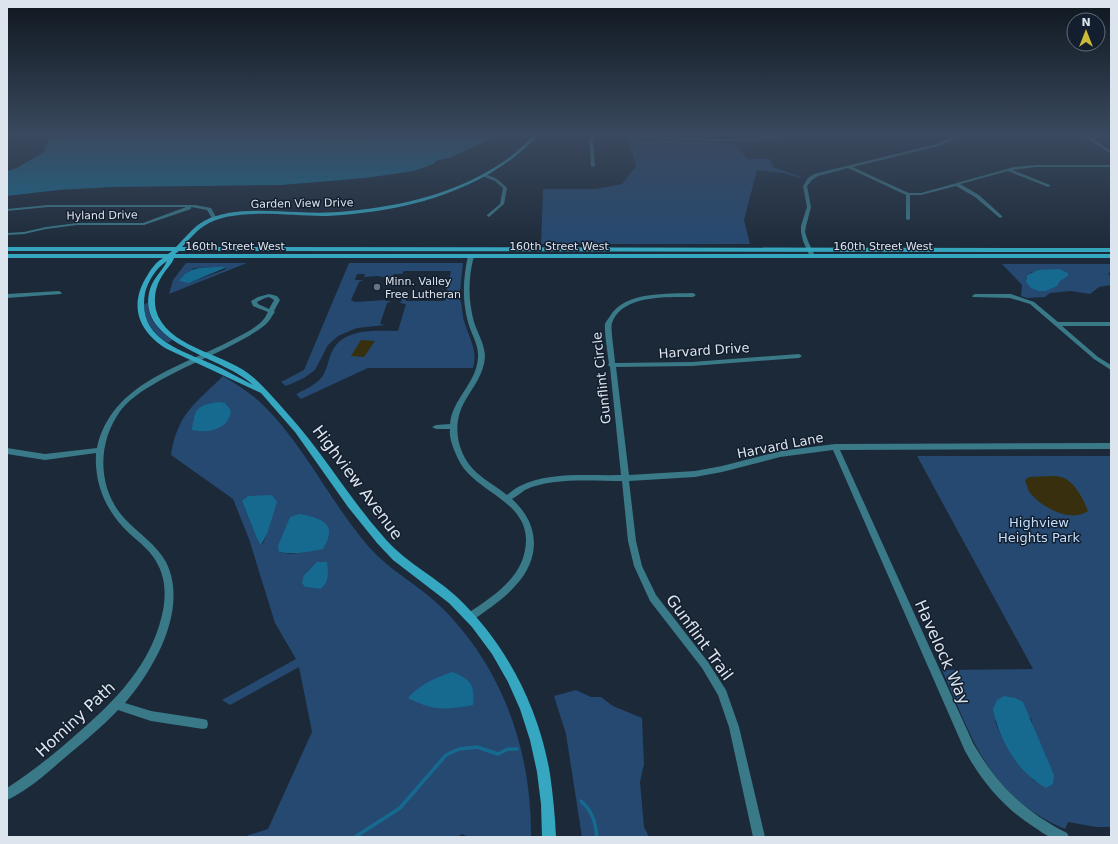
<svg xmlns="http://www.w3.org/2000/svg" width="1118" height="844" viewBox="0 0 1118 844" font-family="'DejaVu Sans',sans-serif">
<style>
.green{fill:#254971;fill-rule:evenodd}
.sand{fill:#372f0e}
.water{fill:#176a8f}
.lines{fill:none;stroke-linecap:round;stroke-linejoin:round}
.stream{stroke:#176a8f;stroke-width:3.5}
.street{fill:#397988;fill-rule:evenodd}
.secondary{fill:#35a7c0;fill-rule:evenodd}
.worship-dot{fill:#6b7280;stroke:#131f2e;stroke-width:1.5}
.labels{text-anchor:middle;stroke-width:3;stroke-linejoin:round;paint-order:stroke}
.far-street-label{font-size:11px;fill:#dce4ee;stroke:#131f2e}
.far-poi-label{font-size:11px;fill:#dce4ee;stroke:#131f2e;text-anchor:start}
.street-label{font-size:13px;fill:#dce4ee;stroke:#131f2e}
.park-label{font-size:13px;fill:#c4defc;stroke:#131f2e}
.near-street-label{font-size:16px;fill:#dce4ee;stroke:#131f2e}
</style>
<rect width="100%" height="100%" fill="#1c2938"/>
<g class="green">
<polygon points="628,139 733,143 748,159 770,159 773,167 801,177 800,178 783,173 757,170 744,220 750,244 541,244 543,189 596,189 622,184 636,166"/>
<path d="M 186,263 L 247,263 L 169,294 L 173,280 ZM 214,267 L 227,267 L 224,270 L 189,283 L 182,277 L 194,268 Z"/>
<polygon points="349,263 463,263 460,291 455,294 446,292 451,271 404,271 402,274 394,274 393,279 378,276 364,277 365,274 357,274 355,280 363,280 359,282 351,300 355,302 386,300 385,301 390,301 390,302 387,303 380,324 386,325 357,328 338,336 328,345 315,370 304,378 286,386 281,382 304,370"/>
<path d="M 1002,264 L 1111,264 L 1111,271 L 1108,274 L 1111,276 L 1111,285 L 1099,287 L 1090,294 L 1071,291 L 1050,293 L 1045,297 L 1027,298 L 1021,296 L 1022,285 ZM 1032,272 L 1060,281 L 1058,283 L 1026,279 L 1027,275 Z"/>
<path d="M 403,298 L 406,298 L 406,301 L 444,301 L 447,298 L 460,299 C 462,304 462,311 463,317 C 467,335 479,350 473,368 L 368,368 L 301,399 L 296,394 C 304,390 316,385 322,377 C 328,369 328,357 334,348 C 347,328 377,331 398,331 L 406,304 L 400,303 Z"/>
<path d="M 148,303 C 148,320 159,330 172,340 L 168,343 C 153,334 144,321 144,304 Z"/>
<path d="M 223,376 C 236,384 249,392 260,402 C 304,444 330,502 369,547 C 389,570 417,584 439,605 C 502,665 532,751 531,837 L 469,837 L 462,834 L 457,837 L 243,837 L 268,829 L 312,732 L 299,667 L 230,705 L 222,700 L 296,659 L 275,623 L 249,539 L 233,499 L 171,455 C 177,414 196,403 223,376 ZM 230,418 L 193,430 L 193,419 ZM 242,501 L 267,534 L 262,545 L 257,539 ZM 290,517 L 306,552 L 290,554 L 279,552 ZM 310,569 L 320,589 L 305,587 L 304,575 Z"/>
<path d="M 917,456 L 1111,456 L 1111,827 L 1096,827 L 1068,822 L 1065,829 C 988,796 973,740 942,670 L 1033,669 ZM 1031,718 L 1035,734 L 1046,756 L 1035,782 C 1018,764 1004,745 995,721 Z"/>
<polygon points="576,690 591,697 601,697 613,706 642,718 644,764 640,782 644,827 649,837 582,837 566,734 554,696"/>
</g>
<g class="sand">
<polygon points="361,340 375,341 364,357 351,356"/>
<path d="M 1029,477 C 1039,477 1052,475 1061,477 C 1074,480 1084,500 1088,511 C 1071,523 1043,508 1031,494 C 1028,491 1027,485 1025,480 Z"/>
</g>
<g class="water">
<polygon points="36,134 306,134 310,136 362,137 378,134 502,134 449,158 438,160 433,164 414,171 365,178 281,185 112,187 58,190 7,196 7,171 17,168 44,152 49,137"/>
<path d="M 214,267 L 227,267 L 189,283 L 179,281 C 189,267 199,268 214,267 Z"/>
<polygon points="1059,269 1068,273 1068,276 1060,281 1057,286 1046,291 1039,291 1031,288 1026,282 1027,275 1038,270"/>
<path d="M 219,402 L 225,403 L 231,411 C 229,429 208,434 192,430 C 194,409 197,405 219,402 Z"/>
<polygon points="272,495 277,502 267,534 261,545 257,539 242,501 248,496"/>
<path d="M 299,514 C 321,518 339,523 323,549 C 308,552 294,555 279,552 L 278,546 L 290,517 Z"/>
<path d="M 317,562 L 327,562 C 328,573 330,582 320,589 L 305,587 L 302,583 L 304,575 Z"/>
<path d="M 452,672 C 470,679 475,684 473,705 C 445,710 434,711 408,698 C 420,684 435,678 452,672 Z"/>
<path d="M 1004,696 L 1015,698 L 1023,702 L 1054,775 L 1053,784 L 1046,788 C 1018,773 999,740 993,709 L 997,700 Z"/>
</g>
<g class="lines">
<g class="stream">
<path d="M 581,801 C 593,812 595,821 597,837"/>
<polyline points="355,837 400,808 446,755 459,749 477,747 498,754 508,749 517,749"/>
</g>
<g class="street">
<polygon points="559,134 596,134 716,139 760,138 793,134 807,134 760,140 716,141 593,136 595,166 593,167 591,166 589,136"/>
<polygon points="955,134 960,134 954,139 939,146 853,167 902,190 909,193 921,193 1014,167 1036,165 1111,165 1111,167 1036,167 1012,170 1050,185 1050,186 1048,187 1008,171 960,184 979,195 1002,216 1002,217 1000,218 975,197 956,186 921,195 910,195 910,219 908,220 906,219 906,195 848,168 818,176 812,180 807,186 811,207 806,226 805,232 808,241 815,256 812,258 810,257 803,241 801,232 801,226 807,207 803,186 808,178 814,174 937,144 952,137"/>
<polygon points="1081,134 1086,134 1111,151 1111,154 1085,137 1042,137 1040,136 1042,135"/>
<path d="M 482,174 C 493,175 500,181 507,188 L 504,204 L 489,217 L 487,216 L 487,215 L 500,204 L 503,188 L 495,181 L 482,176 Z"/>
<polygon points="48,205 195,205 211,208 217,219 213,220 207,210 191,207 191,209 144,225 77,225 46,229 24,234 7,235 7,233 24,232 46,227 77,223 143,223 186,207 48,207 7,211 7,209"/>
<path d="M 471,254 L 474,256 C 468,278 468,300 474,322 C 478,334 485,345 485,357 C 484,374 473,387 465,401 C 451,425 457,455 477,473 C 486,481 497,487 507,495 C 511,492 515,488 520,486 C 549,471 589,476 621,475 L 610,367 L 608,365 L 609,363 C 608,356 604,329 605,324 C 606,321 609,318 610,316 C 625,291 668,294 693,293 L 696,295 L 693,297 C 669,297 622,294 612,323 C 610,329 615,355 615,363 L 692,362 L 799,354 L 802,356 L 799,358 L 692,366 L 616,367 L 629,475 L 695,471 L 722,466 L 780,451 L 835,444 L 1111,443 L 1111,449 L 840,450 L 973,743 C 997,785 1024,811 1067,833 L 1069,837 C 1063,837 1056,838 1050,837 C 1045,835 1039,830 1034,827 C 1004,808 982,782 965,751 L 833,450 L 780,457 L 722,472 L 695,477 L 629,481 L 636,541 L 642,566 L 656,595 L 708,662 L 726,690 L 739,727 L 765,837 L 753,837 L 729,727 L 718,695 L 702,668 L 650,601 L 634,566 L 628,541 L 622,481 C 593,481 551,477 525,490 C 521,493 517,496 512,499 C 540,524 541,558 516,585 C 504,599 488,609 473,620 L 470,621 L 467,620 L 465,617 L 467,614 C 494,595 526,577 526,539 C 525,507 492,496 472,477 C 464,470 459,462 455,452 C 452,445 449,436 450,429 L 436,429 L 432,427 L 436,425 L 450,424 C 452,399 477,383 478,357 C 479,345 471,334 468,322 C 462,300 463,278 468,256 Z"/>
<polygon points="59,291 62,293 61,294 7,298 7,294"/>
<path d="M 269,294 L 277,296 L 280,300 L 274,311 L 275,312 C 272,315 271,319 268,322 C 264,327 255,332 249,336 C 216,355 181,367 149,387 C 139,393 128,401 121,410 C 97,442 97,488 124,518 C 138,533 156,544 166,562 C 189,608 155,668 125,703 L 151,711 L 203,719 L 207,720 L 208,724 L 207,728 L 203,729 L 151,721 L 118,710 C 101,728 81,744 62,760 C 46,774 27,791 7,800 L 7,788 C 27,775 45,761 63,746 C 105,710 149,672 162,615 C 166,599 166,580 158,565 C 152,552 140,543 130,534 C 107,513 94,485 96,453 L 45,460 L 7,454 L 7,448 L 45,454 L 97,448 C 111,383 181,367 232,340 C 242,335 256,328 263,320 C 265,318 266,315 268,312 L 253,306 L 251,301 L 258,297 ZM 269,297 L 274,300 L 269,309 L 258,304 L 257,302 L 265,298 Z"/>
<polygon points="975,294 1011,294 1034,302 1058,322 1111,322 1111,326 1062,326 1098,357 1111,365 1111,370 1094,359 1030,304 1010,298 973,297 972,296"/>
</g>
<path class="secondary" d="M 535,134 L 540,134 C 485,192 404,212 327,216 C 293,217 232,206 204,226 C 195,232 189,240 182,247 L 1111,248 L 1111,252 L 179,251 L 175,254 L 1111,254 L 1111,258 L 174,258 C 172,264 167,268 164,273 C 155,285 152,302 158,316 C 174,350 228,354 254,378 C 260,383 265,389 270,394 C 280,405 290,416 300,428 C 329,463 352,501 382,535 C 403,561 433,575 457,597 C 506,643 539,708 550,774 C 553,795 555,816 556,837 L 542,837 L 541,804 L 537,772 L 530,740 L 520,709 L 508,682 L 492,654 L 472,627 L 449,603 L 393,560 L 377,543 L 348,507 L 295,432 L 261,393 L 167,349 C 139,332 128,306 147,276 C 151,269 156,262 163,258 L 7,258 L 7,254 L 168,254 L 172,251 L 7,251 L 7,247 L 176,247 C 185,238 193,227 204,221 C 229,207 270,211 297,212 C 314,213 332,213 349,211 C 402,206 458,193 503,162 C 515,154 525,144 535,134 ZM 167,261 C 163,270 154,277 150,289 C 134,345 224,356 253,385 C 239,378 226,370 212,364 C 179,349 137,339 145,293 C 148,281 156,268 167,261 Z"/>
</g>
<linearGradient id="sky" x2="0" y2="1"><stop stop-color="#0f171f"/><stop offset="0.53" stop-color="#3a495e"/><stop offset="1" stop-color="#3a495e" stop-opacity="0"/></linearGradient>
<rect width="1118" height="252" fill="url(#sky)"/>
<circle class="worship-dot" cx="377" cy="287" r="4"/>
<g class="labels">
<g class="far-street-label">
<text transform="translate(302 203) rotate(-1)" y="4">Garden View Drive</text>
<text transform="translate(102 215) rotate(-1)" y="4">Hyland Drive</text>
<text x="235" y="250">160th Street West</text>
<text x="559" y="250">160th Street West</text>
<text x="883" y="250">160th Street West</text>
</g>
<g class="far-poi-label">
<text x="385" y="285">Minn. Valley<tspan x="385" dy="13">Free Lutheran</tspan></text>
</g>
<g class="street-label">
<text transform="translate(704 350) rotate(-4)" y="5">Harvard Drive</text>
<text transform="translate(601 378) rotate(-96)" y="5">Gunflint Circle</text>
<text transform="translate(780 445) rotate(-11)" y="5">Harvard Lane</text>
</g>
<g class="park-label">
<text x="1039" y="527">Highview<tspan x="1039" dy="15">Heights Park</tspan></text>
</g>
<g class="near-street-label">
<text transform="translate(358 482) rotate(53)" y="6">Highview Avenue</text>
<text transform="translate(700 637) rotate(54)" y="6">Gunflint Trail</text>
<text transform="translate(943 652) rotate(66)" y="6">Havelock Way</text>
<text transform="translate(75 719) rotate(-43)" y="6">Hominy Path</text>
</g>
</g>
<rect width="1118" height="844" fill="none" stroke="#dce4ee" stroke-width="16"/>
<g transform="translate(1086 32)"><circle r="19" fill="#131f2e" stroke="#636e7b"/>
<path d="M0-3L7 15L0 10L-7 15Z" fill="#cdb938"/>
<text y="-6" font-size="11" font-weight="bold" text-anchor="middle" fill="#dce4ee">N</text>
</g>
</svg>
